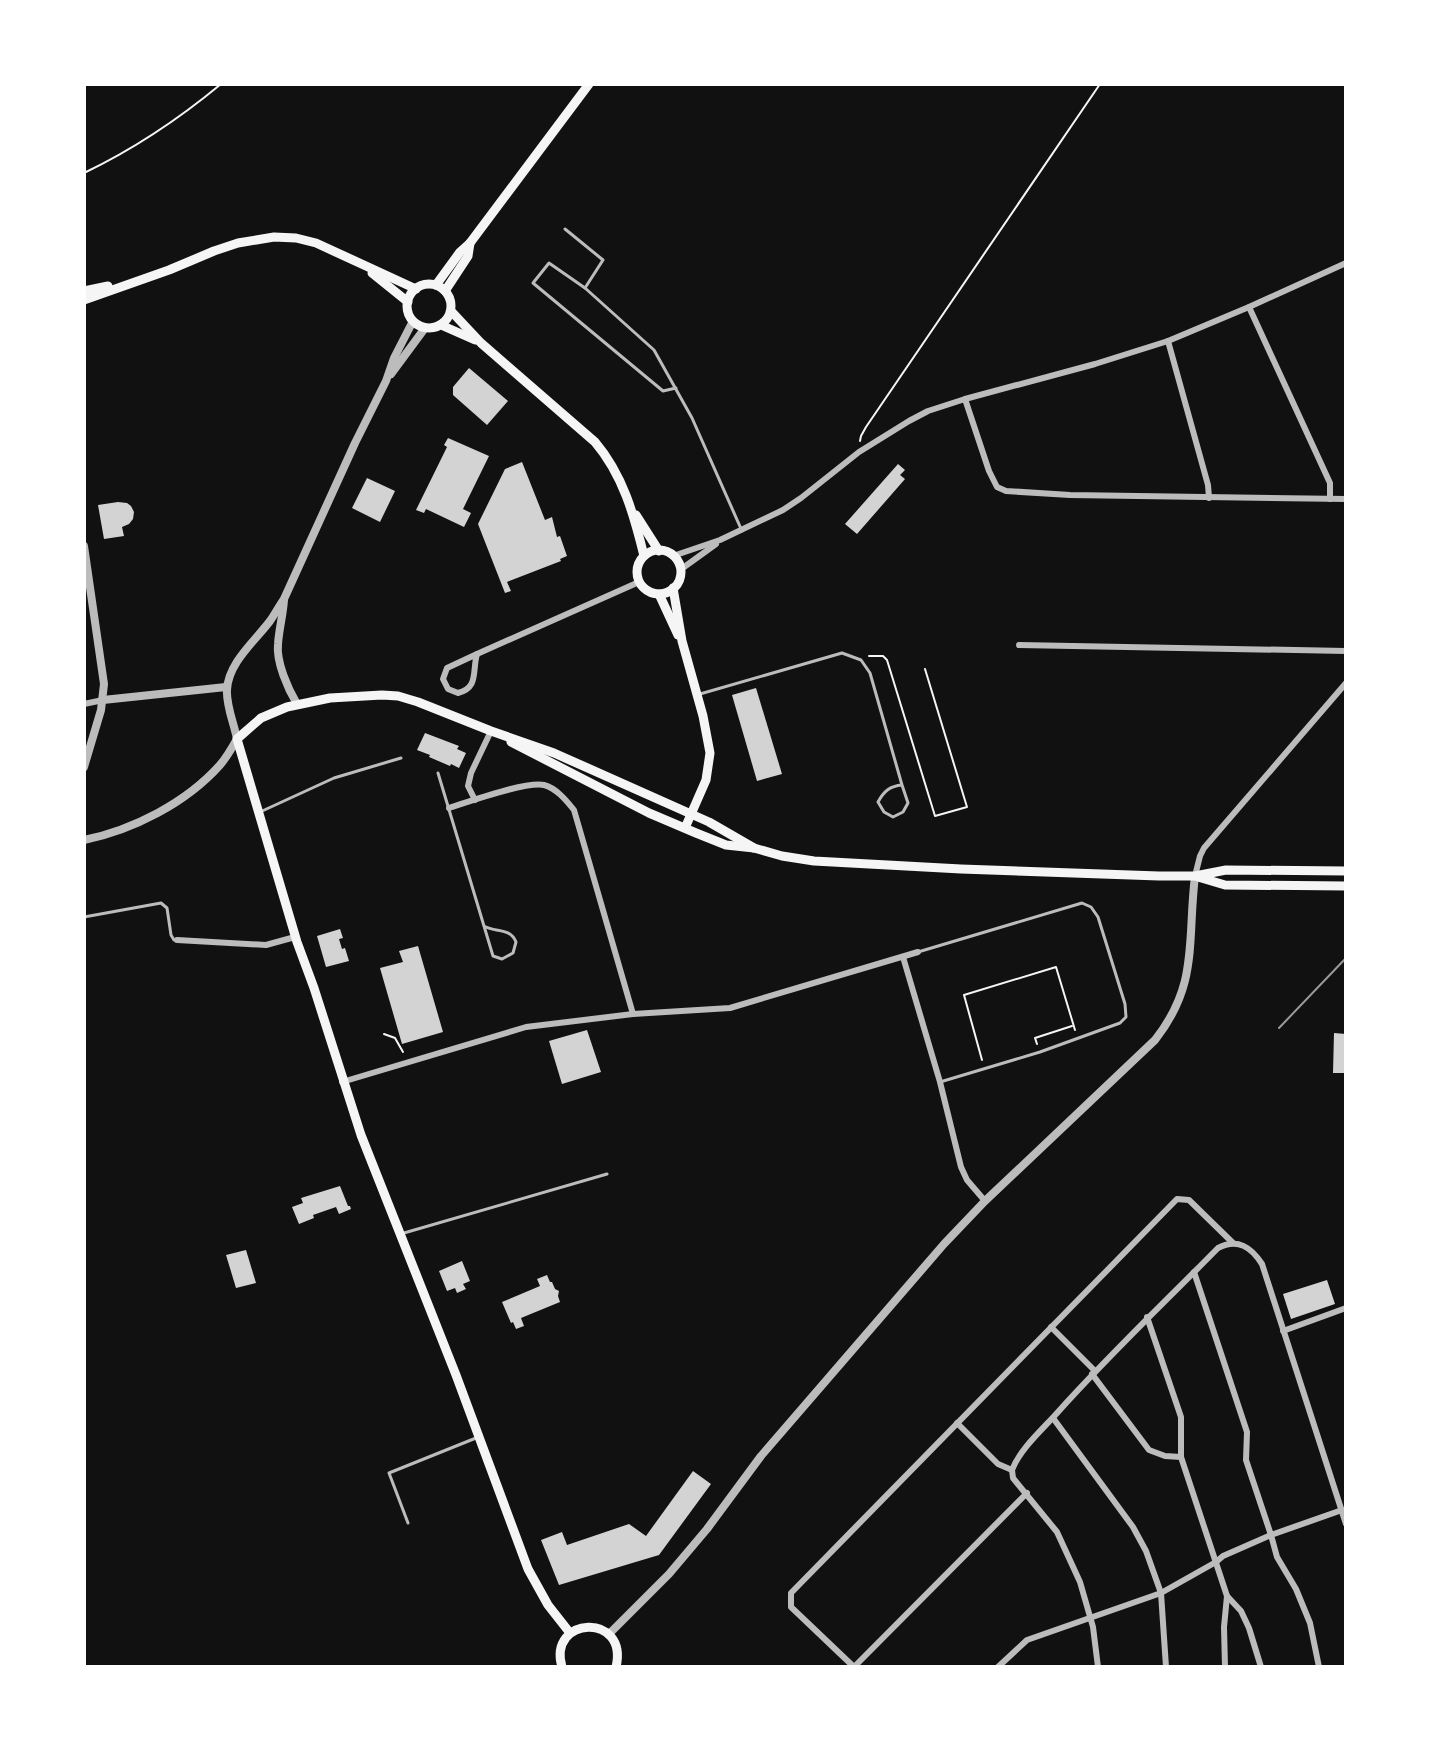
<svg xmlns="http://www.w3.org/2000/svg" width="1430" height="1751" viewBox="0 0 1430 1751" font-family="'Source Serif 4',serif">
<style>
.building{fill:#d3d3d3}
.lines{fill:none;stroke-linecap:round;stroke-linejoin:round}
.path{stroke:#f5f5f5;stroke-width:2}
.service{stroke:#bcbcbc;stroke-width:3}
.minor{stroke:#bcbcbc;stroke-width:6}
.tertiary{stroke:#bcbcbc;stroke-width:8}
.secondary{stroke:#f5f5f5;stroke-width:9}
.tram{stroke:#9a9a9a;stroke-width:2}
</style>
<rect width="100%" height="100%" fill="#111"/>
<g class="building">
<polygon points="469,368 508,401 487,425 453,395 453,387"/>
<polygon points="448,438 489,456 463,509 471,513 464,527 426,509 424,513 416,510 447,447 444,445"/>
<polygon points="522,462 545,520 552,517 557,537 560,536 567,556 560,559 561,561 507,582 511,591 505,593 478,524 505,469"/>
<polygon points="898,464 905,470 900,475 905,479 857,534 845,524"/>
<polygon points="367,478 395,491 380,522 352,508"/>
<polygon points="118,502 127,503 131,506 134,512 133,519 129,524 122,527 124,536 104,539 98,505"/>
<polygon points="756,688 782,774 757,781 732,695"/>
<polygon points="425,733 459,746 457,749 466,753 459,768 451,764 450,766 429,757 430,755 417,750"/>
<polygon points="340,929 343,938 339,939 342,949 345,948 349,961 326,967 317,936"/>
<polygon points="418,946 443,1032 402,1044 380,968 403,962 399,951"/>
<polygon points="587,1030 601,1072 562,1084 549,1041"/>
<polygon points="1334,1033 1346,1034 1346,1073 1333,1073"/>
<polygon points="340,1186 348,1206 350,1206 351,1209 339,1214 336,1207 313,1215 314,1218 299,1224 292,1207 303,1203 301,1198"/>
<polygon points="246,1250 256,1283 236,1288 226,1255"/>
<polygon points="462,1261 470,1281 463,1284 466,1289 457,1293 455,1288 447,1291 439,1271"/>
<polygon points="547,1275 550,1282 552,1282 555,1289 559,1291 558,1296 560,1302 521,1318 524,1326 516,1329 513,1322 511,1323 502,1302 540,1286 537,1279"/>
<polygon points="1327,1280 1335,1304 1291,1319 1283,1294"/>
<polygon points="693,1471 711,1484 659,1555 559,1585 541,1540 562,1532 567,1545 629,1524 646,1536"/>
</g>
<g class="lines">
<g class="path">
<path d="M 84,173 C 132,150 180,118 221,84"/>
<polyline points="860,441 861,436 866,427 1100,84"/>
<polyline points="869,656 883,656 887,660 935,816 967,807 925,669"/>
<polyline points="384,1034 395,1038 403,1052"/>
<polyline points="1037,1044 1035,1038 1072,1026"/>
<polyline points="982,1060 964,995 1056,967 1075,1030"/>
</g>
<g class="service">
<polyline points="565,229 603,260 585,288 654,350 692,418 742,531"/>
<polyline points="585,288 549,263 533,283 663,391 676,388"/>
<path d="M 700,694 L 842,653 L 861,660 L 870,673 L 902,785 C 890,786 884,791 878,802 L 884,812 L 893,817 L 903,812 L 908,803 L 902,785"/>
<path d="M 438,773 L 493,956 L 502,959 L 513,953 L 516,942 C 510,927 496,933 484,926"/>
<polyline points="260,812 334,778 401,758"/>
<polyline points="84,917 161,903 167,908 171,935 174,940"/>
<polyline points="918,952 1082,903 1091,907 1098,917 1125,1004 1126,1017 1120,1023 1040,1052 940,1082"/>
<polyline points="404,1233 607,1174"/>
<polyline points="408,1523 389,1473 476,1438"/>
</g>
<g class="minor">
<polyline points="1249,307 1330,483 1330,499"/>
<polyline points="1168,341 1208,485 1209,498"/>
<polyline points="965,399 989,471 997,487 1006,491 1070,495 1346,499"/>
<polyline points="673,556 720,540 783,510 801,498 859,452 909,421 928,411 965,399 1095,364 1168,341 1249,307 1346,263"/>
<polyline points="680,570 716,544"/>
<polyline points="1019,645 1346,651"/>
<polyline points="477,654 639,582"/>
<path d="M 477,654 C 472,671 479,688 458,693 L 448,689 L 443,679 L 447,668 Z"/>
<polyline points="84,704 103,700"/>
<polyline points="475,800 468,786 471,773 491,731"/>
<path d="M 449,808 C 468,802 526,781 544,785 C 556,788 566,800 574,810 L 633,1014"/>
<polyline points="1195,876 1200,856 1204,848 1346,683"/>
<polyline points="177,940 266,945 295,937"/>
<polyline points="903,957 940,1082 961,1167 967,1180 985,1201"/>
<polyline points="342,1082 526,1027 633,1014 730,1008 918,952"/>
<polyline points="1194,1272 1247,1432 1246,1460 1271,1535 1277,1557 1296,1589 1310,1623 1319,1667"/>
<polyline points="1147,1317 1181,1417 1181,1457"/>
<polyline points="1051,1327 1095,1371"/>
<polyline points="1283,1331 1346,1308"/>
<polyline points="1092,1374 1149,1450 1165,1456 1181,1457 1227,1596 1241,1611 1249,1628 1261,1667"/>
<polyline points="1053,1418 1133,1527 1146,1551 1161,1593 1166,1667"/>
<polyline points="957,1423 998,1464 1012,1470"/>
<path d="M 1012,1470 C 1020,1449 1042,1430 1058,1412 C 1109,1355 1164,1303 1218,1248 C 1238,1238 1251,1247 1262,1264 L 1346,1524"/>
<polyline points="1012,1470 1013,1478 1057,1532 1080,1582 1093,1627 1098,1667"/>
<polyline points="854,1667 791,1607 791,1593 1177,1199 1189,1200 1233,1243"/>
<polyline points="854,1667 1027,1493"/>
<polyline points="998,1667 1027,1640 1161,1593 1216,1562 1223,1556 1271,1535 1342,1510"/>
<polyline points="1225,1667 1224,1627 1227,1596"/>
</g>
<g class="tertiary">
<polyline points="391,374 425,328"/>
<polyline points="84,546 104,684 101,710 84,767"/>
<path d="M 284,600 C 283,615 279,629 278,644 C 276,662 288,689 297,704"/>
<polyline points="103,700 226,687"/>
<path d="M 84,840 C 133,830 186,803 220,765 C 226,758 232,748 237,739 C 234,723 226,706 227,690 C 228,663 255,641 270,621 C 275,614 279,606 284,599 L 355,443 L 386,381 L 394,358 L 413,321"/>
<path d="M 609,1634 L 669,1574 L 707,1529 L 761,1456 L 944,1244 L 985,1201 L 1155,1040 C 1199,984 1187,942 1195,876"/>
</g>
<g class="secondary">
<polyline points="372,273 408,302"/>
<circle cx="429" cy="306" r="22"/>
<polyline points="436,285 460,252 470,243 589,84"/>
<polyline points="84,291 108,286"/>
<polyline points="445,291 468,256 470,243"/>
<polyline points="84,300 169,270 214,251 238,243 274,237 296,238 316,243 416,289"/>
<path d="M 451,311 L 481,343 L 595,442 C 623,475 634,515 644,556"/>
<polyline points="441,325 475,340"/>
<polyline points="636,515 659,551"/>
<circle cx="659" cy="572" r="22"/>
<polyline points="673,588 682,641 703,716 710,753 706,780 685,828"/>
<polyline points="659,594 678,635"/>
<polyline points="511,742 649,813 696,833 726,845 754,848 782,856 814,861 961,869 1159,876 1195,876 1226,870 1346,871"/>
<polyline points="1198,877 1225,885 1346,886"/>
<polyline points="570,1633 548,1605 528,1569 456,1375 361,1135 314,988 297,942 237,739 261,718 287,707 330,698 382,695 398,696 418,702 491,731 554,753 709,822 754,848"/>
<path d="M 562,1667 C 547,1616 629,1612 616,1667"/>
</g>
<polyline class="tram" points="1279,1028 1346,958"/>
</g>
<rect width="1430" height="1751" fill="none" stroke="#ffffff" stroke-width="172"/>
</svg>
